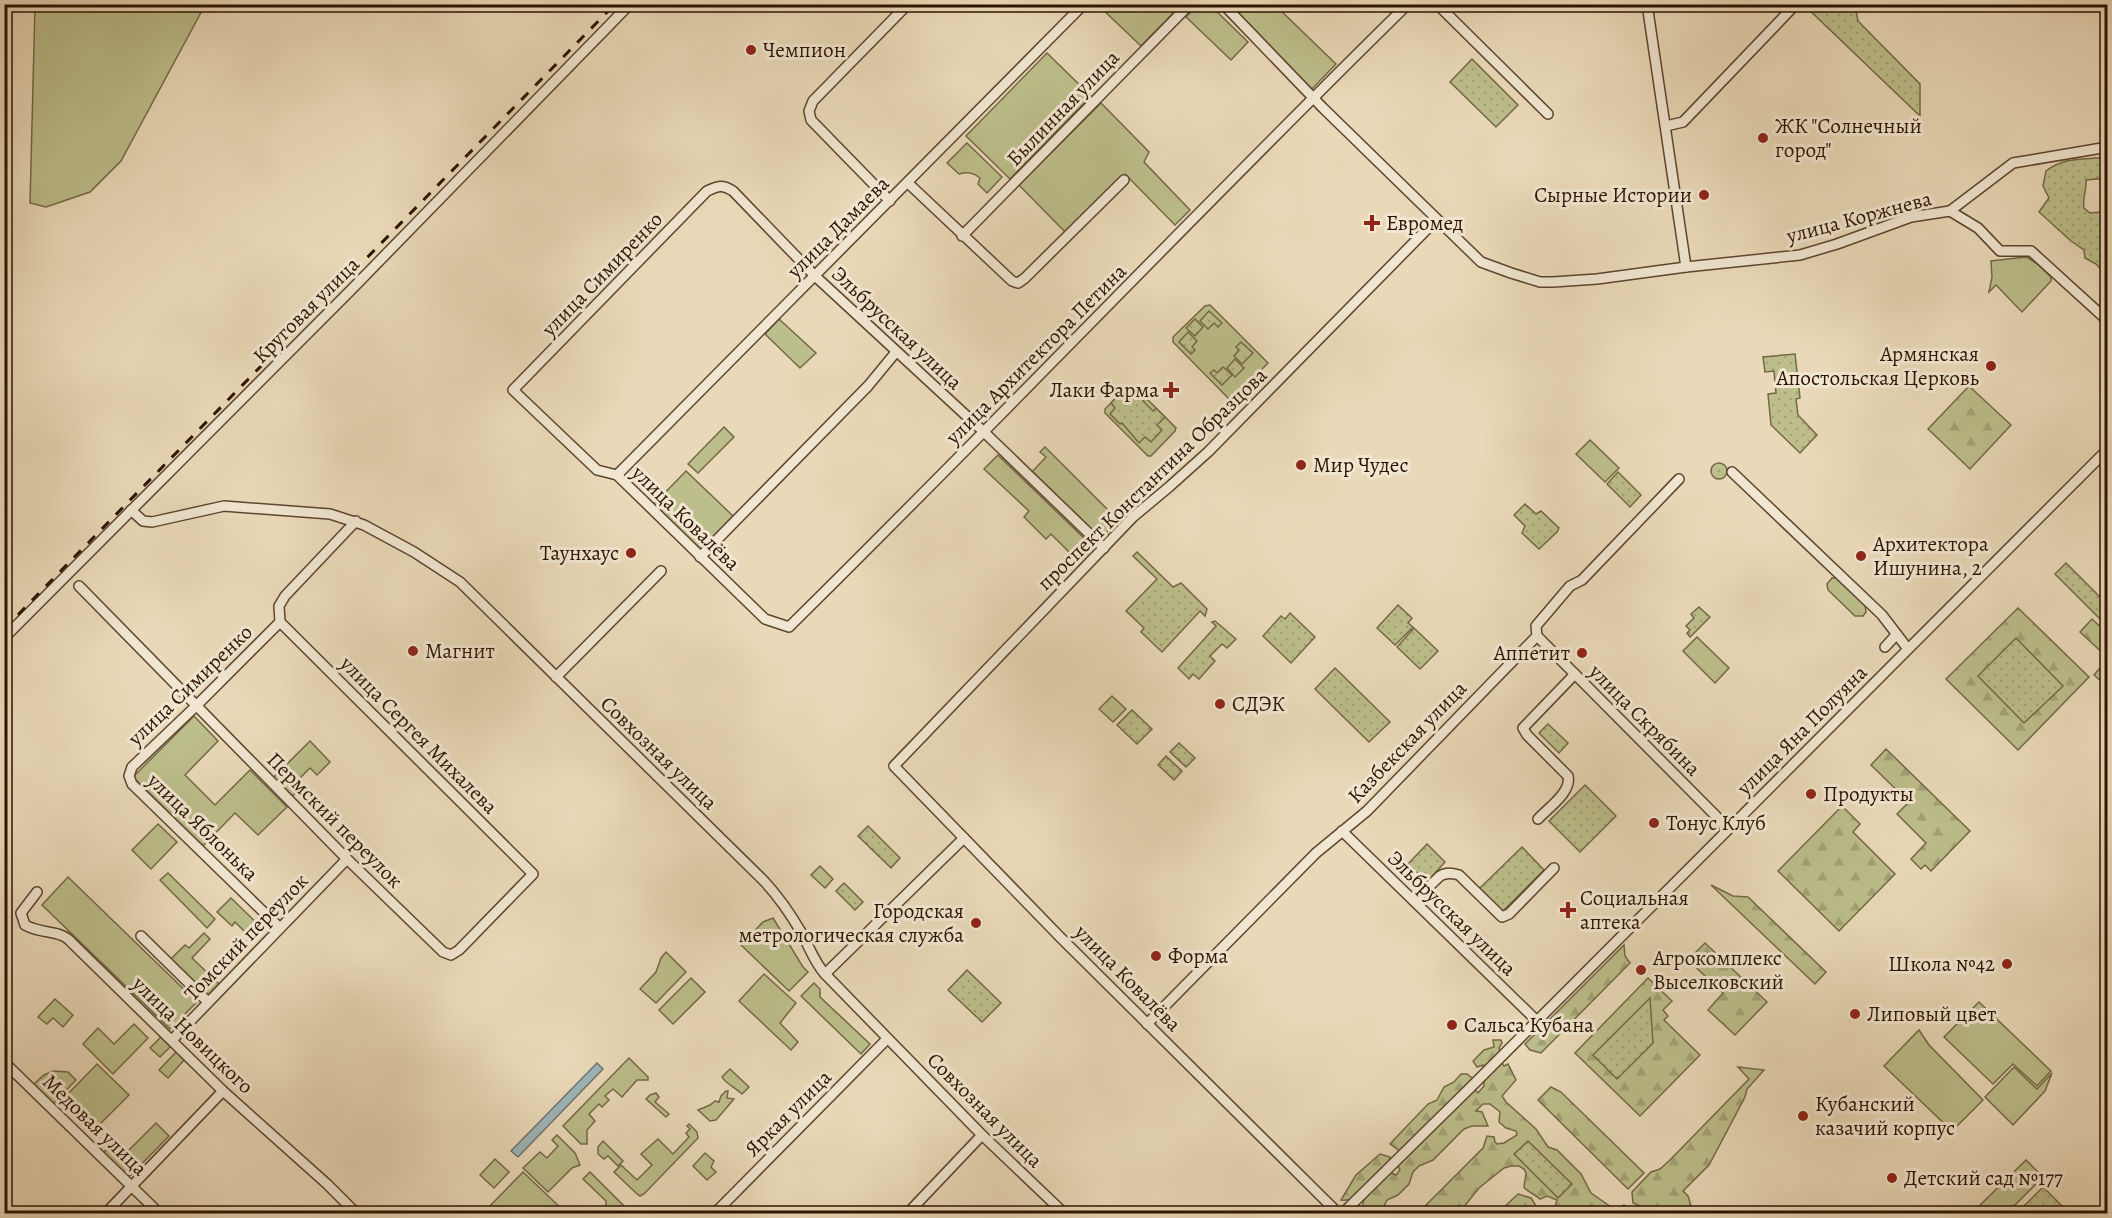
<svg xmlns="http://www.w3.org/2000/svg" width="2112" height="1218" viewBox="0 0 2112 1218" font-family="Alegreya,serif">
<style>
.grass{fill:#bcbe8b;stroke:#746846;stroke-width:1.5}
.forest{fill:url(#forest-firs);stroke:#746846;stroke-width:1.5}
.park{fill:url(#park-dots);stroke:#746846;stroke-width:1.5}
.water{fill:#9db7ba;stroke:#707570;stroke-width:1.5}
.lines{fill:none;stroke-linecap:round;stroke-linejoin:round}
.minor-casing{stroke:#5c442e;stroke-width:12}
.minor{stroke:#f1e6d1;stroke-width:9}
.rail{stroke:#2d1300;stroke-width:3;stroke-dasharray:10 10;stroke-linecap:butt}
.poi-dot{fill:#8f2418;stroke:#f1e6d1;stroke-width:2}
.labels{text-anchor:middle;stroke-width:6;stroke-linejoin:round;paint-order:stroke}
.poi-label{font-size:21px;fill:#2d1300;stroke:#f1e6d1;text-anchor:start}
.street-label{font-size:21px;fill:#2d1300;stroke:#f1e6d1}
</style>
<defs>
<pattern id="forest-firs" width="22" height="20" patternUnits="userSpaceOnUse" patternTransform="scale(1.5)"><rect width="22" height="20" fill="#bcbe8b"/><path d="M5 1l3.5 6h-7zM16 11l3.5 6h-7z" fill="#a2a276"/></pattern>
<pattern id="park-dots" width="8" height="8" patternUnits="userSpaceOnUse" patternTransform="scale(1.5)"><rect width="8" height="8" fill="#bcbe8b"/><path d="M2 2h.1M6 6h.1" fill="none" stroke="#a2a276" stroke-width="1.8" stroke-linecap="round"/></pattern>
</defs>
<rect width="100%" height="100%" fill="#ead9b8"/>
<filter id="stains"><feTurbulence type="fractalNoise" baseFrequency=".00333" numOctaves="4"/><feColorMatrix values="0 0 0 0 .2 0 0 0 0 .09 0 0 0 0 .02 0 0 0 .5 -.17"/></filter>
<radialGradient id="worn" r=".72"><stop offset=".6" stop-color="#630" stop-opacity="0"/><stop offset="1" stop-color="#630" stop-opacity=".3"/></radialGradient>
<g class="grass">
<polygon points="1198,4 1210,5 1248,42 1231,60 1186,17"/>
<polygon points="35,5 205,5 121,161 90,192 46,207 30,203"/>
<polygon points="1098,5 1181,5 1141,46"/>
<polygon points="1224,5 1275,5 1336,64 1311,90"/>
<polygon points="1047,53 1091,96 1010,179 966,136"/>
<polygon points="1101,103 1149,152 1144,162 1190,210 1175,225 1125,174 1066,233 1019,185"/>
<path d="M 967,143 L 1002,177 L 987,193 L 978,184 L 980,178 C 973,172 967,172 959,174 L 947,163 Z"/>
<path d="M 2026,257 C 2037,262 2043,269 2051,277 L 2051,281 L 2022,312 L 1996,285 L 1989,292 L 1992,277 L 1991,261 Z"/>
<polygon points="1210,305 1268,363 1231,401 1173,342 1173,337 1205,306"/>
<polygon points="779,319 816,353 800,368 765,334"/>
<polygon points="1127,387 1135,387 1176,428 1175,431 1151,456 1148,456 1105,413 1105,409"/>
<polygon points="724,427 734,437 698,473 688,464"/>
<polygon points="1187,440 1192,444 1192,449 1184,457 1179,458 1168,473 1164,473 1159,468"/>
<polygon points="1590,440 1619,468 1605,482 1576,454"/>
<polygon points="1045,447 1117,519 1117,522 1104,535 1099,536 1032,472 1046,457 1040,452"/>
<polygon points="998,455 1090,544 1092,549 1079,562 1051,534 1046,539 1024,517 1029,511 984,469"/>
<polygon points="686,471 733,516 700,551 653,505"/>
<polygon points="1832,578 1838,578 1865,605 1866,612 1863,616 1855,616 1828,590 1827,584"/>
<polygon points="1697,637 1729,668 1715,683 1683,651"/>
<polygon points="1112,696 1126,709 1113,722 1099,709"/>
<polygon points="194,716 218,741 185,775 215,805 250,770 287,807 258,835 235,813 203,846 133,777"/>
<polygon points="310,741 330,762 317,775 310,768 294,784 299,789 291,798 272,779"/>
<polygon points="158,824 177,842 151,869 132,850"/>
<polygon points="820,866 833,879 825,888 811,875"/>
<polygon points="168,873 215,919 207,928 160,880"/>
<polygon points="68,877 197,1002 170,1029 42,905"/>
<polygon points="231,898 264,930 253,940 235,922 232,926 217,912"/>
<polygon points="773,918 803,967 808,972 789,991 741,945 763,922"/>
<polygon points="204,933 210,939 192,958 219,984 207,996 170,960 185,945 189,948"/>
<polygon points="666,952 686,972 656,1003 640,989 656,972 661,958"/>
<polygon points="764,974 796,1003 780,1023 798,1042 791,1050 739,1001"/>
<polygon points="691,978 705,992 673,1024 659,1010"/>
<polygon points="814,983 820,989 820,997 870,1044 861,1054 801,996"/>
<polygon points="55,999 73,1015 63,1027 53,1018 47,1024 38,1017"/>
<polygon points="1979,1002 2051,1071 2037,1086 2013,1064 1993,1084 1944,1037"/>
<polygon points="134,1024 148,1038 113,1074 83,1044 98,1028 114,1044"/>
<polygon points="1919,1030 1929,1045 1983,1100 1952,1131 1884,1066"/>
<polygon points="161,1037 171,1046 160,1057 150,1048"/>
<polygon points="177,1051 185,1059 168,1078 159,1070"/>
<polygon points="629,1058 648,1077 648,1080 637,1080 622,1097 613,1089 605,1096 609,1100 602,1107 599,1104 589,1114 595,1121 587,1130 587,1144 581,1144 563,1126"/>
<polygon points="97,1064 129,1095 92,1132 61,1101"/>
<polygon points="2014,1067 2037,1089 2052,1073 2045,1091 2013,1125 1985,1097"/>
<path d="M 730,1069 L 749,1087 L 742,1094 C 736,1088 725,1083 722,1077 Z"/>
<polygon points="53,1071 68,1072 76,1080 52,1105 33,1085 44,1075"/>
<polygon points="726,1091 728,1091 727,1098 734,1099 716,1120 710,1121 698,1110 710,1105 715,1101 719,1102 721,1096"/>
<polygon points="656,1093 659,1097 655,1102 669,1114 666,1117 646,1099 650,1095"/>
<polygon points="156,1123 169,1136 131,1175 126,1176 102,1154 113,1143 125,1154"/>
<polygon points="689,1124 697,1132 698,1138 644,1194 640,1196 636,1193 614,1172 621,1165 637,1180 652,1165 641,1154 658,1139 673,1154 689,1137 686,1133 690,1129 687,1126"/>
<polygon points="557,1135 575,1153 580,1165 572,1168 548,1192 523,1168 540,1152 547,1158 558,1146 552,1140"/>
<polygon points="603,1141 623,1161 618,1166 608,1156 604,1159 598,1154 598,1147"/>
<polygon points="705,1153 714,1161 711,1167 716,1172 707,1180 693,1166"/>
<polygon points="495,1159 509,1172 494,1188 480,1175"/>
<polygon points="2026,1160 2043,1177 2007,1213 1972,1213"/>
<polygon points="523,1172 566,1213 495,1213 489,1207"/>
<polygon points="590,1172 623,1205 619,1213 598,1213 606,1205 606,1201 583,1179"/>
</g>
<g class="forest">
<polygon points="1969,386 2011,425 1970,469 1928,429"/>
<polygon points="2018,608 2089,677 2018,750 1946,679"/>
<polygon points="2092,619 2107,633 2107,657 2080,632"/>
<polygon points="2107,660 2108,686 2107,687 2094,675"/>
<polygon points="1886,749 1970,831 1931,871 1925,865 1921,869 1911,859 1926,843 1897,814 1909,802 1871,765"/>
<polygon points="1842,806 1860,824 1853,832 1895,874 1839,931 1778,871"/>
<polygon points="1711,885 1733,896 1748,897 1826,972 1815,984"/>
<polygon points="1705,943 1767,1002 1735,1035 1708,1010 1723,993 1688,960"/>
<polygon points="1624,945 1625,956 1630,963 1541,1053 1530,1050 1525,1044"/>
<polygon points="1648,978 1672,1001 1663,1010 1668,1016 1664,1020 1700,1055 1640,1116 1575,1053"/>
<path d="M 1493,1040 L 1501,1040 L 1502,1043 L 1499,1048 L 1502,1055 L 1500,1059 L 1504,1066 L 1508,1064 L 1516,1080 L 1502,1096 L 1506,1102 L 1536,1129 L 1548,1147 L 1557,1150 L 1581,1174 L 1591,1193 L 1614,1209 L 1619,1209 L 1624,1205 L 1628,1208 L 1624,1214 L 1579,1213 L 1579,1209 L 1567,1206 L 1561,1210 L 1555,1207 L 1557,1200 L 1547,1196 L 1540,1199 C 1535,1194 1528,1193 1524,1187 L 1526,1173 L 1524,1169 L 1519,1166 L 1511,1166 L 1504,1168 L 1479,1188 L 1459,1213 L 1418,1213 L 1483,1148 L 1487,1136 L 1494,1137 L 1495,1142 L 1497,1144 L 1504,1143 L 1517,1135 L 1516,1131 L 1506,1128 L 1499,1122 L 1500,1112 L 1490,1104 L 1483,1104 L 1476,1111 L 1482,1112 L 1488,1126 L 1472,1126 L 1464,1129 L 1433,1160 L 1419,1166 L 1413,1172 L 1409,1184 L 1398,1195 L 1387,1200 L 1381,1213 L 1360,1213 L 1359,1211 L 1363,1205 L 1364,1195 L 1374,1178 C 1362,1185 1358,1202 1341,1200 L 1356,1175 L 1380,1154 L 1390,1157 L 1387,1171 L 1396,1175 L 1400,1170 L 1395,1159 L 1401,1152 L 1390,1144 L 1428,1104 L 1437,1100 L 1444,1087 L 1454,1082 L 1461,1074 L 1467,1074 L 1476,1081 L 1472,1087 L 1478,1093 L 1484,1086 L 1483,1065 L 1477,1067 L 1473,1061 L 1484,1050 L 1494,1047 Z"/>
<polygon points="1738,1067 1764,1070 1747,1089 1745,1097 1709,1165 1683,1191 1688,1196 1693,1212 1691,1214 1644,1213 1650,1213 1650,1210 1633,1203 1632,1192 1651,1172 1660,1169 1669,1161 1749,1079"/>
<polygon points="1551,1087 1561,1092 1644,1173 1628,1189 1538,1100"/>
<path d="M 1518,1194 L 1531,1198 L 1538,1209 L 1532,1213 C 1520,1214 1510,1214 1498,1213 Z"/>
</g>
<g class="park">
<polygon points="1804,5 1855,5 1858,21 1920,84 1920,116"/>
<polygon points="1472,59 1518,105 1496,127 1450,82"/>
<path d="M 2107,157 L 2107,178 L 2086,180 C 2087,190 2082,197 2084,208 L 2090,213 L 2100,212 L 2107,217 L 2107,276 L 2096,264 L 2085,258 L 2084,250 L 2071,241 L 2039,212 L 2049,198 L 2043,186 L 2046,171 C 2066,156 2084,160 2107,157 Z"/>
<polygon points="1209,311 1222,323 1218,327 1214,323 1208,329 1200,321"/>
<polygon points="1195,319 1203,327 1195,336 1186,328"/>
<polygon points="1188,332 1197,341 1192,347 1195,350 1191,354 1179,342"/>
<polygon points="1241,342 1253,353 1242,364 1234,356 1239,350 1236,347"/>
<polygon points="1795,354 1800,398 1796,399 1798,415 1817,435 1800,453 1771,425 1768,394 1776,393 1774,371 1765,372 1763,357"/>
<polygon points="1235,359 1244,368 1235,377 1227,368"/>
<polygon points="1223,367 1232,375 1222,385 1210,373 1214,370 1217,373"/>
<polygon points="1136,388 1146,398 1143,401 1153,411 1156,408 1165,417 1157,425 1162,430 1151,442 1145,437 1139,443 1122,423 1120,424 1110,414 1115,408 1111,403 1122,391 1128,396"/>
<circle cx="1719" cy="471" r="8"/>
<polygon points="1618,472 1641,495 1630,507 1607,484"/>
<polygon points="1525,504 1536,514 1541,511 1559,528 1557,532 1539,549 1522,533 1525,526 1514,515"/>
<polygon points="1137,552 1173,587 1181,583 1207,609 1205,616 1200,611 1162,652 1141,632 1144,628 1126,611 1157,579 1133,556"/>
<polygon points="2066,563 2107,604 2107,626 2055,574"/>
<polygon points="1398,605 1412,618 1408,623 1413,627 1395,645 1377,628"/>
<polygon points="1699,607 1710,617 1690,637 1687,633 1690,630 1686,626 1694,618 1691,614"/>
<polygon points="1290,613 1315,637 1291,663 1263,636 1281,616 1285,619"/>
<polygon points="1215,621 1236,639 1227,648 1222,644 1210,656 1215,661 1199,679 1193,674 1189,679 1178,668 1216,626 1212,622"/>
<polygon points="1414,628 1438,651 1420,669 1397,647"/>
<polygon points="2016,638 2063,686 2024,723 1978,676"/>
<polygon points="1335,668 1390,722 1369,742 1315,689"/>
<polygon points="1132,710 1152,729 1137,744 1117,725"/>
<polygon points="1548,724 1568,743 1559,753 1539,733"/>
<polygon points="1179,743 1195,758 1186,767 1170,752"/>
<polygon points="1166,756 1182,771 1174,780 1158,765"/>
<polygon points="1585,785 1616,816 1580,852 1549,821"/>
<polygon points="868,826 900,858 891,868 858,836"/>
<polygon points="1427,844 1445,862 1427,882 1408,864"/>
<polygon points="1522,847 1544,870 1502,912 1479,889"/>
<polygon points="844,883 863,902 855,910 836,891"/>
<polygon points="967,970 1001,1003 982,1022 948,990"/>
<polygon points="1650,998 1653,1043 1617,1079 1593,1055"/>
<polygon points="1528,1141 1572,1184 1558,1198 1514,1154"/>
<polygon points="2043,1187 2063,1207 2057,1213 2028,1213 2022,1208"/>
</g>
<polygon class="water" points="597,1063 603,1069 518,1157 511,1151"/>
<g class="lines">
<defs>
<g id="minor">
<polyline points="1223,4 1323,108 1481,262 1511,273 1540,282 1553,282 1597,279 1686,267 1800,255 1837,244 1911,217 1950,211 1978,228 2000,251 2031,251 2108,321"/>
<polyline points="1437,4 1548,114"/>
<polyline points="1647,4 1686,267"/>
<polyline points="1666,126 1683,122 1796,4"/>
<polyline points="908,183 1012,281 1018,283 1025,278 1124,180"/>
<polyline points="890,201 811,120 809,111 813,101 908,4"/>
<polyline points="1950,211 2013,163 2108,147"/>
<polyline points="962,236 1190,4"/>
<polyline points="1732,472 1882,615 1908,649"/>
<polyline points="617,475 1084,4"/>
<path d="M 131,510 L 143,521 L 152,522 L 224,506 L 330,514 L 364,525 L 414,552 L 460,582 L 764,881 C 778,896 790,913 801,932 C 809,946 814,962 825,974 L 982,1135 L 1065,1214"/>
<path d="M 1104,548 L 984,432 L 815,276 L 733,191 C 722,184 718,186 707,191 L 513,390 L 597,470 L 617,475 L 765,619 L 789,627 C 997,422 1199,209 1408,4"/>
<polyline points="700,557 868,386 896,352"/>
<polyline points="79,586 347,859 443,952 451,955 459,950 533,874 280,622"/>
<polyline points="280,622 196,706 132,767 129,776 132,784 280,928"/>
<polyline points="280,622 279,606 285,596 356,521"/>
<polyline points="1537,636 1716,816 1727,830"/>
<polyline points="4,638 351,290 630,4"/>
<polyline points="1885,647 1896,635"/>
<polyline points="556,677 661,571"/>
<path d="M 1538,819 C 1548,808 1572,792 1568,776 L 1527,735 L 1523,728 L 1575,674"/>
<polyline points="1342,831 1537,1021"/>
<path d="M 37,892 L 21,913 L 25,925 C 41,934 57,930 68,939 L 223,1091 L 327,1184 L 357,1214"/>
<path d="M 1414,901 L 1440,876 C 1446,872 1452,873 1459,875 L 1502,917 L 1509,914 L 1554,868"/>
<polyline points="141,936 208,1002"/>
<polyline points="825,974 964,838"/>
<polyline points="1147,1024 1316,853 1367,811 1537,636 1536,626 1570,586 1582,580 1679,479"/>
<polyline points="172,1040 347,859"/>
<polyline points="4,1062 160,1214"/>
<polyline points="105,1214 223,1091"/>
<polyline points="714,1214 887,1039"/>
<polyline points="907,1214 982,1135"/>
<polyline points="1339,1214 1060,937 894,766 1133,517 1169,487 1208,452 1436,220"/>
<polyline points="1342,1214 1474,1084 2108,449"/>
</g>
</defs>
<use href="#minor" class="minor-casing"/>
<use href="#minor" class="minor"/>
<polyline class="rail" points="4,629 615,4"/>
</g>
<g class="poi-dot">
<circle cx="751" cy="50" r="6"/>
<circle cx="1763" cy="138" r="6"/>
<circle cx="1704" cy="195" r="6"/>
<path d="M1369 214h6v6h6v6h-6v6h-6v-6h-6v-6h6z"/>
<circle cx="1991" cy="366" r="6"/>
<path d="M1168 381h6v6h6v6h-6v6h-6v-6h-6v-6h6z"/>
<circle cx="1301" cy="465" r="6"/>
<circle cx="631" cy="553" r="6"/>
<circle cx="1861" cy="556" r="6"/>
<circle cx="413" cy="651" r="6"/>
<circle cx="1582" cy="653" r="6"/>
<circle cx="1220" cy="704" r="6"/>
<circle cx="1811" cy="794" r="6"/>
<circle cx="1654" cy="823" r="6"/>
<path d="M1565 901h6v6h6v6h-6v6h-6v-6h-6v-6h6z"/>
<circle cx="976" cy="923" r="6"/>
<circle cx="1156" cy="956" r="6"/>
<circle cx="2007" cy="964" r="6"/>
<circle cx="1641" cy="970" r="6"/>
<circle cx="1855" cy="1014" r="6"/>
<circle cx="1452" cy="1025" r="6"/>
<circle cx="1803" cy="1116" r="6"/>
<circle cx="1892" cy="1178" r="6"/>
</g>
<g class="labels">
<g class="poi-label">
<text x="763" y="57">Чемпион</text>
<text x="1775" y="133">ЖК "Солнечный<tspan x="1775" dy="24">город"</tspan></text>
<text x="1692" y="202" text-anchor="end">Сырные Истории</text>
<text x="1386" y="230">Евромед</text>
<text x="1979" y="361" text-anchor="end">Армянская<tspan x="1979" dy="24">Апостольская Церковь</tspan></text>
<text x="1159" y="397" text-anchor="end">Лаки Фарма</text>
<text x="1313" y="472">Мир Чудес</text>
<text x="1873" y="551">Архитектора<tspan x="1873" dy="24">Ишунина, 2</tspan></text>
<text x="619" y="560" text-anchor="end">Таунхаус</text>
<text x="425" y="658">Магнит</text>
<text x="1570" y="660" text-anchor="end">Аппетит</text>
<text x="1232" y="711">СДЭК</text>
<text x="1823" y="801">Продукты</text>
<text x="1666" y="830">Тонус Клуб</text>
<text x="1580" y="905">Социальная<tspan x="1580" dy="24">аптека</tspan></text>
<text x="964" y="918" text-anchor="end">Городская<tspan x="964" dy="24">метрологическая служба</tspan></text>
<text x="1168" y="963">Форма</text>
<text x="1653" y="965">Агрокомплекс<tspan x="1653" dy="24">Выселковский</tspan></text>
<text x="1995" y="971" text-anchor="end">Школа №42</text>
<text x="1867" y="1021">Липовый цвет</text>
<text x="1464" y="1032">Сальса Кубана</text>
<text x="1815" y="1111">Кубанский<tspan x="1815" dy="24">казачий корпус</tspan></text>
<text x="1904" y="1185">Детский сад №177</text>
</g>
<g class="street-label">
<text transform="translate(1063 108) rotate(-46)" y="7">Былинная улица</text>
<text transform="translate(1859 217) rotate(-15)" y="7">улица Коржнева</text>
<text transform="translate(838 227) rotate(-45)" y="7">улица Дамаева</text>
<text transform="translate(602 274) rotate(-46)" y="7">улица Симиренко</text>
<text transform="translate(306 310) rotate(-45)" y="7">Круговая улица</text>
<text transform="translate(897 328) rotate(43)" y="7">Эльбрусская улица</text>
<text transform="translate(1036 354) rotate(-45)" y="7">улица Архитектора Петина</text>
<text transform="translate(1152 479) rotate(-44)" y="7">проспект Константина Образцова</text>
<text transform="translate(686 518) rotate(44)" y="7">улица Ковалёва</text>
<text transform="translate(190 685) rotate(-44)" y="7">улица Симиренко</text>
<text transform="translate(1645 720) rotate(45)" y="7">улица Скрябина</text>
<text transform="translate(1802 730) rotate(-45)" y="7">улица Яна Полуяна</text>
<text transform="translate(419 735) rotate(45)" y="7">улица Сергея Михалева</text>
<text transform="translate(1407 742) rotate(-46)" y="7">Казбекская улица</text>
<text transform="translate(659 753) rotate(44)" y="7">Совхозная улица</text>
<text transform="translate(335 820) rotate(45)" y="7">Пермский переулок</text>
<text transform="translate(203 827) rotate(44)" y="7">улица Яблонька</text>
<text transform="translate(1452 913) rotate(44)" y="7">Эльбрусская улица</text>
<text transform="translate(246 937) rotate(-46)" y="7">Томский переулок</text>
<text transform="translate(1128 978) rotate(45)" y="7">улица Ковалёва</text>
<text transform="translate(193 1035) rotate(44)" y="7">улица Новицкого</text>
<text transform="translate(985 1110) rotate(45)" y="7">Совхозная улица</text>
<text transform="translate(788 1113) rotate(-45)" y="7">Яркая улица</text>
<text transform="translate(95 1125) rotate(44)" y="7">Медовая улица</text>
</g>
</g>
<rect width="2112" height="1218" fill="none" stroke="#ead9b8" stroke-width="24"/>
<rect x="6" y="6" width="2100" height="1206" fill="none" stroke="#2d1300" stroke-width="3"/>
<rect x="12" y="12" width="2088" height="1194" fill="none" stroke="#2d1300" stroke-width="1.5"/>
<rect width="100%" height="100%" filter="url(#stains)"/>
<rect width="100%" height="100%" fill="url(#worn)"/>
</svg>
